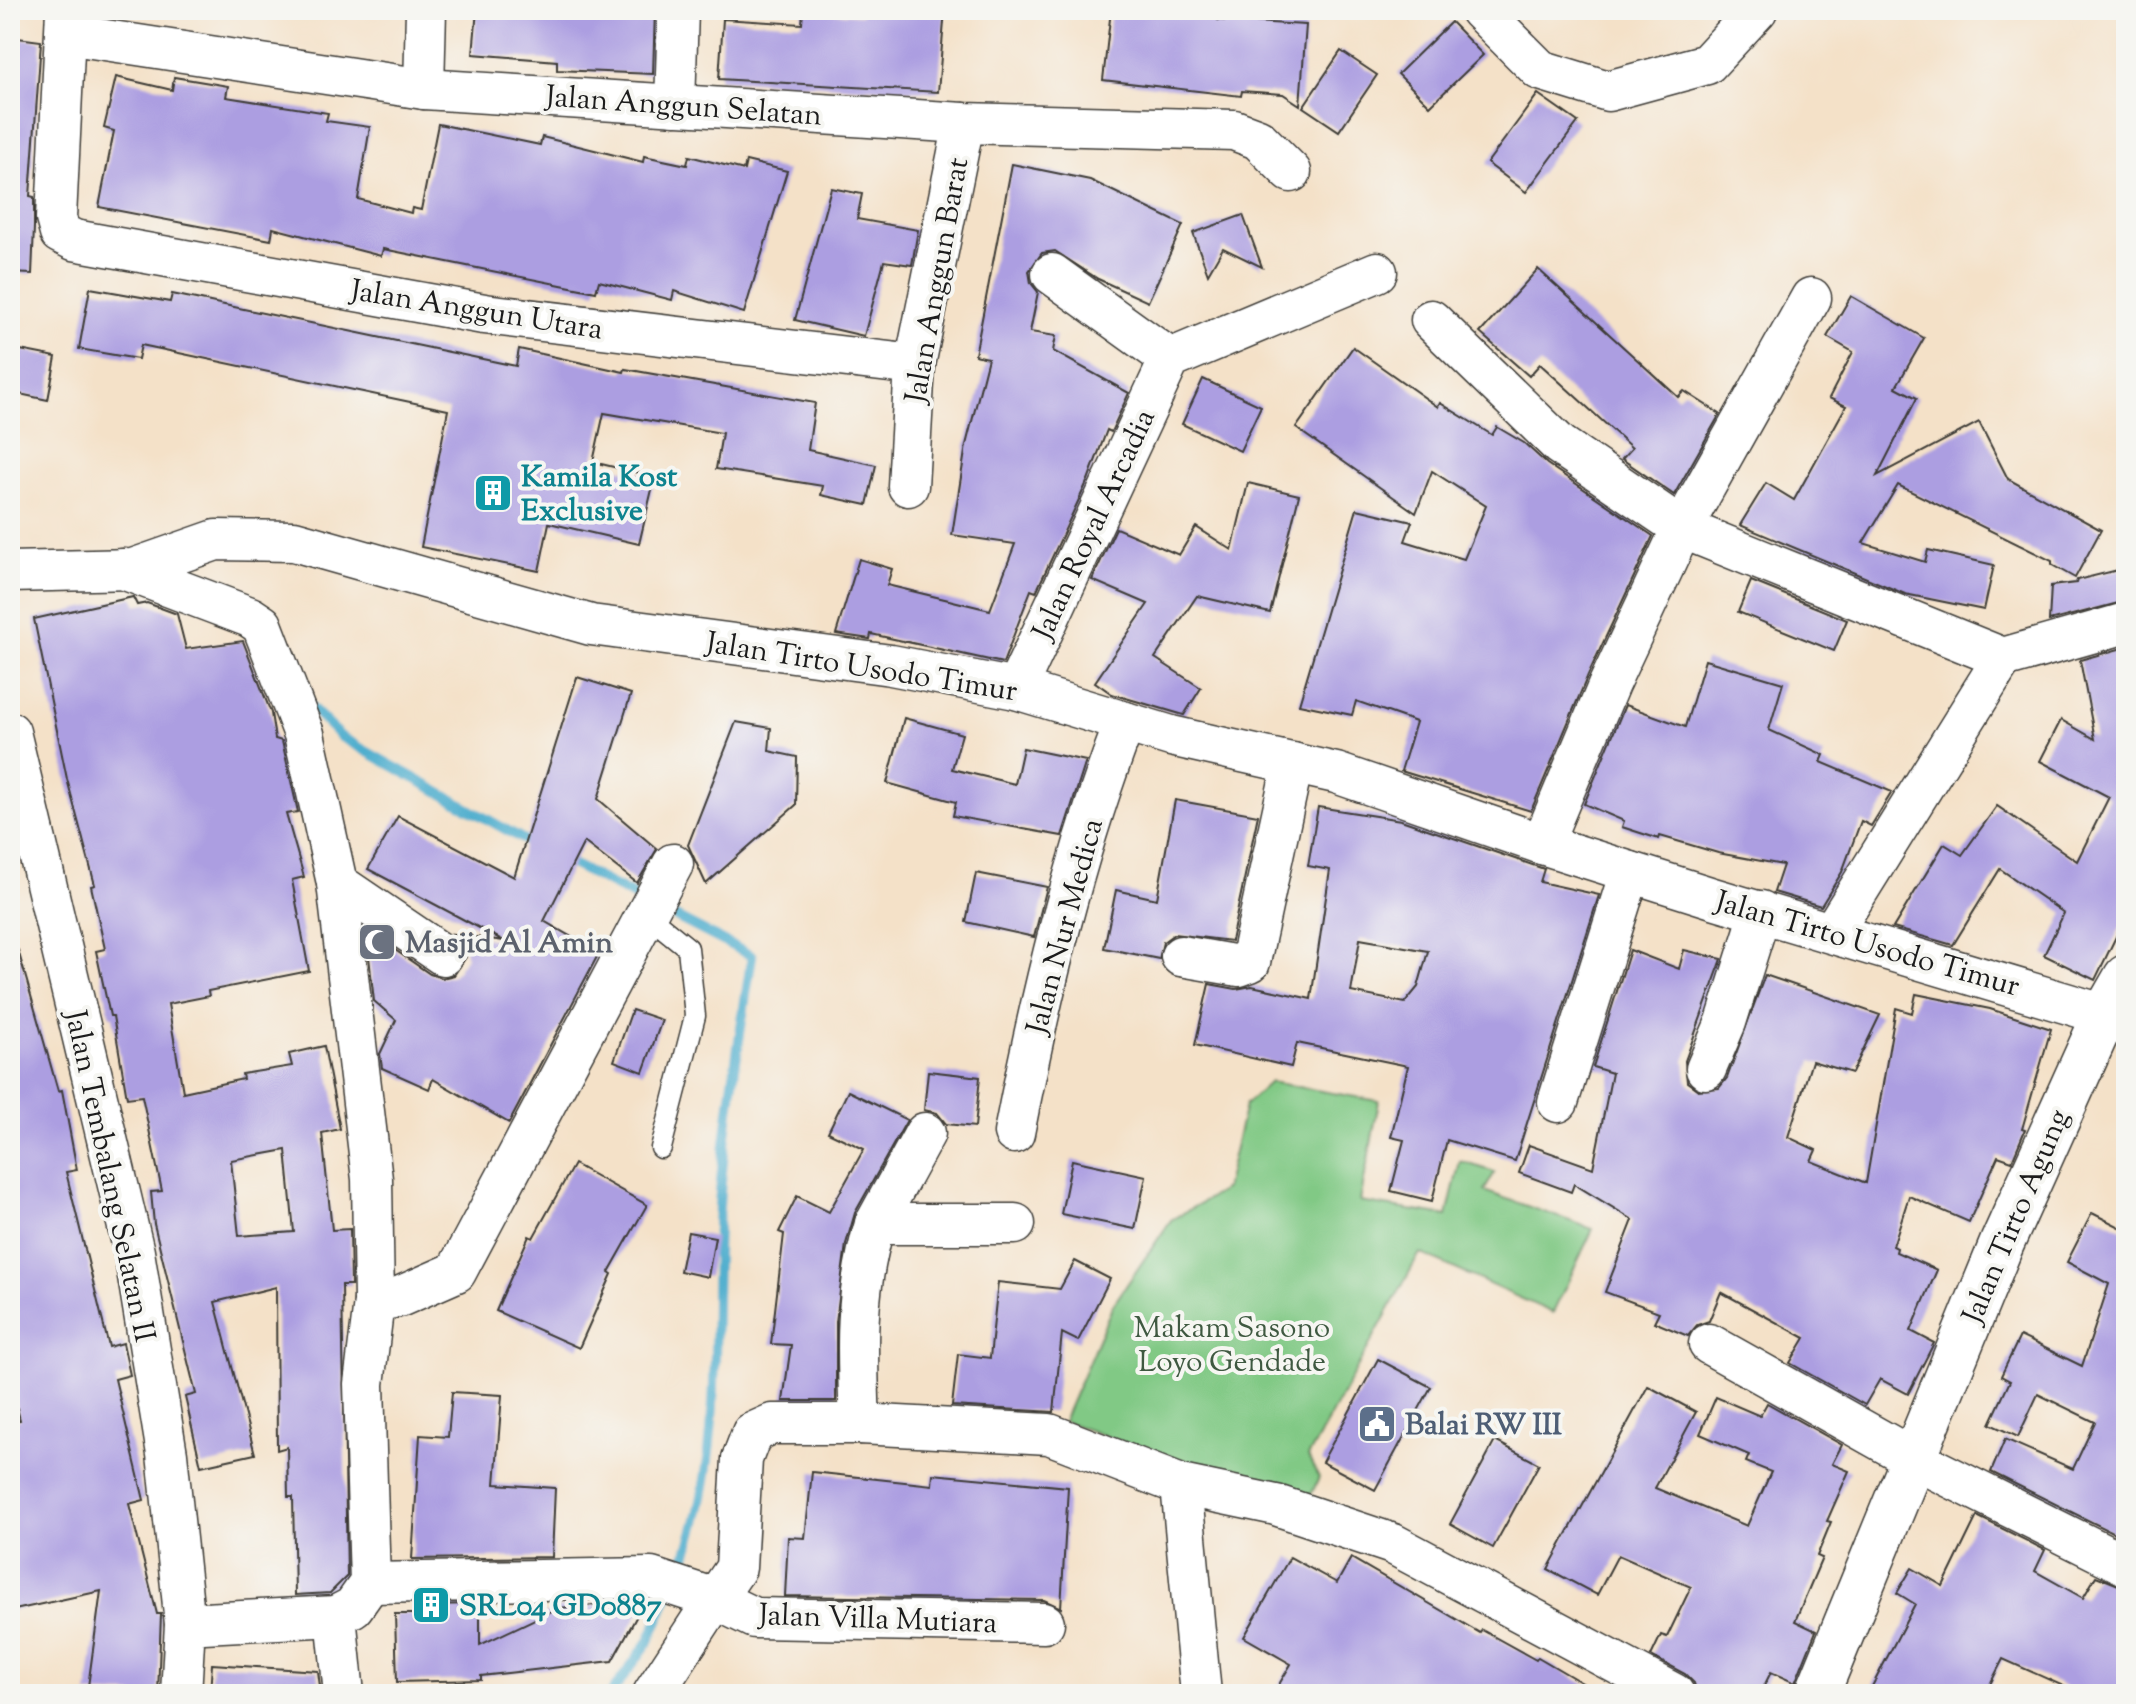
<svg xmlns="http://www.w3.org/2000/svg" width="2136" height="1704" viewBox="0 0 2136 1704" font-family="'Sorts Mill Goudy',serif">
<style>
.green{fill:#81c985;stroke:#4e7250;stroke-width:2}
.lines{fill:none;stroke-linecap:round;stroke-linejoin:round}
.stream{stroke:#4faece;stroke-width:10}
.building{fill:#ac9ee1;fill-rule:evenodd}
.service-casing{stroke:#3c3a36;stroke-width:23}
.minor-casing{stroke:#3c3a36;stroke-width:43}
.secondary-casing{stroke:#3c3a36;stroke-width:47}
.service{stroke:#fff;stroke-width:20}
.minor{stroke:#fff;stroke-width:40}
.secondary{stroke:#fff;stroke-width:44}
.labels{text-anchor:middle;stroke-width:8;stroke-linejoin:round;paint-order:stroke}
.street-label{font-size:30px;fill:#1c1c1c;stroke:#f6f6f2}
.culture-label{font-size:30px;font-weight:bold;fill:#0d838f;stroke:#f6f6f2;text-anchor:start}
.worship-label{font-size:30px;font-weight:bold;fill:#5b616d;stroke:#f6f6f2;text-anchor:start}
.park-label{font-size:30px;fill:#3f5941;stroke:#f6f6f2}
.service-label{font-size:30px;font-weight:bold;fill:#4e5e75;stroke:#f6f6f2;text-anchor:start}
</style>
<rect width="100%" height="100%" fill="#f6f6f2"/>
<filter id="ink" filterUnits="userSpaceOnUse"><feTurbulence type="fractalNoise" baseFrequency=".0125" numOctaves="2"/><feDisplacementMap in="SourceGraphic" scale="16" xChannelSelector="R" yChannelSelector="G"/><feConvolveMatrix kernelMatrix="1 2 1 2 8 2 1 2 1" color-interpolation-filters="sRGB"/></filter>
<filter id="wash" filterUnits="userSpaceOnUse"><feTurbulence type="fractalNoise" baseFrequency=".006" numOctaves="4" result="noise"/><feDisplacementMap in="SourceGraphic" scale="32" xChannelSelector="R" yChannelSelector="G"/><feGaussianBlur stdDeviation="1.8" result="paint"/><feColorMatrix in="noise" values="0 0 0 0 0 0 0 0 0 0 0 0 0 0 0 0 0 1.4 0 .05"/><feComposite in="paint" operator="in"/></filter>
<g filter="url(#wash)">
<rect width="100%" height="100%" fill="#f4e1c8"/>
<polygon class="green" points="1270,1082 1379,1101 1360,1202 1447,1216 1460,1161 1495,1172 1484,1191 1593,1229 1553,1313 1420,1253 1308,1457 1319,1478 1310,1497 1243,1485 1063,1421 1113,1305 1171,1220 1225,1189 1245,1105"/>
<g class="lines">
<g class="stream">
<polyline points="309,705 341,737 535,846"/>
<polyline points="560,858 646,902"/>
<path d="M 660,909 L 752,956 C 740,1034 727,1113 720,1192 C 710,1314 728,1464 677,1578"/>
<polyline points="611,1694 649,1641 670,1592"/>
</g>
</g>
<g id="blocks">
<g class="building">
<polygon points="477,10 655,10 653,74 557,70 557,61 473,54"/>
<polygon points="862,10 945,10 938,92 719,79 723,19 802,24 803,11 861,15"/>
<polygon points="1111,10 1219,10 1218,20 1306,25 1300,105 1283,94 1242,91 1241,96 1103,80"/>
<polygon points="1451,22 1483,55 1430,106 1398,74"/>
<polygon points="10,37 41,41 30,196 34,197 34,227 32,274 10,273"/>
<polygon points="1341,51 1377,75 1339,131 1303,107"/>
<polygon points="116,77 172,90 174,77 228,86 226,97 328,113 326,121 370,127 358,199 411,213 412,208 421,210 438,124 540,145 542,137 643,162 644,156 687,165 689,156 744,170 746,161 787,171 744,313 674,291 672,300 599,281 596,292 383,249 381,256 273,228 271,240 99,207 114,131 104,128"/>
<polygon points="1538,94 1578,122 1526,192 1487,163"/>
<polygon points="1012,164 1090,180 1183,225 1148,302 1098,279 1055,251 1042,253 1029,271 1031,283 1038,292 1030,332 1056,336 1053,351 1129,393 1111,432 1107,430 1088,480 1036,592 1031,590 1003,663 871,634 870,639 836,634 859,559 892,569 887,585 990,610 1015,544 952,535 966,445 988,358 975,355"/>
<polygon points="831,188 862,194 857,219 918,230 912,265 884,261 864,336 795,320"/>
<polygon points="1243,215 1262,267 1223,248 1208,274 1193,233"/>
<polygon points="1538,269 1678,397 1684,391 1720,414 1674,495 1622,459 1632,448 1540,364 1529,376 1480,333"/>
<polygon points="90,288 170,302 172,294 516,366 519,349 624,372 625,369 815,403 808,450 876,465 867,505 821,495 823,486 716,469 722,433 604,413 593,462 655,477 639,544 549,523 539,571 421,547 448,410 141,345 138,359 79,349"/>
<polygon points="1851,296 1924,338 1896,387 1917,398 1877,476 1979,422 2008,479 2101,530 2075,578 2052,565 2052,561 1898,485 1863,543 1925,562 1928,550 1994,565 1984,610 1905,594 1740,525 1766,483 1794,500 1846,406 1829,398 1853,352 1827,337"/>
<polygon points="1353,347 1438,407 1440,403 1492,435 1497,427 1524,443 1547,464 1653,536 1588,675 1531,811 1401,771 1416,722 1356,701 1352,715 1299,704 1357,509 1412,522 1405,541 1464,559 1486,506 1432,471 1416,513 1296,428"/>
<polygon points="10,348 56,357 48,400 10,392"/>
<polygon points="1203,379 1261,406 1240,451 1182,424"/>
<polygon points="1248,483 1299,495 1270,613 1197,596 1155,658 1201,688 1184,715 1112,694 1095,682 1148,604 1092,580 1116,528 1179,555 1196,527 1232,550"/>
<polygon points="2126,568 2126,601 2049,621 2051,586 2076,583 2077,580"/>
<polygon points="1751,581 1847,620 1834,651 1738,612"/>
<path d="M 133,597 L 137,605 L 147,603 L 177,614 L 186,649 L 243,641 L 271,713 L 275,739 L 282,741 L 298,812 L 286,814 L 304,877 L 292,880 L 309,971 L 208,991 L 209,996 L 168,1004 L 183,1092 L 243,1079 L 242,1074 L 292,1066 L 289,1054 L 324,1046 L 340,1129 L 322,1133 L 332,1230 L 350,1229 L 351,1285 L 342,1285 L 347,1576 L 330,1593 L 295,1595 L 293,1497 L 288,1497 L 287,1447 L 277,1450 L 276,1287 L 215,1302 L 255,1454 L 201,1466 L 185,1397 L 196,1394 L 154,1224 L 151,1192 L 162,1191 L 142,1096 L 127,1098 L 113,1016 L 110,1016 L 96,951 L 105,949 L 91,886 L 95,885 L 67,779 L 34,619 ZM 286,1150 L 294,1232 L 239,1236 L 231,1160 Z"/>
<polygon points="2126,647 2126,916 2095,980 2044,955 2064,913 2000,869 1953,945 1893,928 1944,844 1962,855 1997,806 2077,861 2109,797 2040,761 2061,720 2095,739 2080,660"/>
<polygon points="1705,660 1783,683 1769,730 1824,755 1821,762 1892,792 1871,826 1861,821 1842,872 1821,906 1774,892 1783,865 1718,853 1660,836 1659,839 1622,827 1624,821 1584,804 1625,705 1685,727"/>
<polygon points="577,677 631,694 598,799 657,849 637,883 584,842 544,921 599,953 509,1123 433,1079 429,1089 382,1068 380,1054 396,1020 374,1001 366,930 430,974 442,978 454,975 466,957 463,944 453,934 504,941 368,869 398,816 514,877"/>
<polygon points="904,718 962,734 952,769 1015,784 1023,748 1086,761 1062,836 953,816 956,802 887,783"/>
<polygon points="736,722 771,728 769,751 797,757 796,805 706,884 688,845"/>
<polygon points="1175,800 1258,815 1231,941 1174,934 1163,942 1159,959 1104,948 1116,890 1157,899"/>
<path d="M 1318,807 L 1401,820 L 1544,869 L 1540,882 L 1599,895 L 1515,1161 L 1447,1140 L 1432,1201 L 1391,1191 L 1404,1140 L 1391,1137 L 1408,1066 L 1297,1043 L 1291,1067 L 1195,1045 L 1209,984 L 1236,989 L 1252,986 L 1311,999 L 1330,870 L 1308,866 ZM 1360,939 L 1428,951 L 1418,987 L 1405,1003 L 1351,992 Z"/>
<polygon points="976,873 1047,887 1034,937 966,922"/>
<polygon points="18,950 58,1091 62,1090 77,1170 66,1172 109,1347 123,1343 130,1375 115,1379 144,1500 129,1504 157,1614 161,1614 158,1694 87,1694 101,1591 10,1611 10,1422 20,1420 10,1380 10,951"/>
<polygon points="1630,950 1679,969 1684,950 1722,959 1685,1061 1687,1082 1698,1090 1719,1088 1727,1078 1765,975 1880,1015 1852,1073 1812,1061 1788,1137 1816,1150 1811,1161 1866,1183 1896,1008 1912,1013 1916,994 1990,1009 2051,1029 2022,1129 2025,1130 2012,1161 1998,1156 1969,1222 1909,1196 1893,1246 1897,1248 1896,1252 1937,1270 1911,1331 1934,1343 1908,1394 1880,1379 1865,1405 1790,1363 1805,1338 1721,1292 1709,1321 1697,1325 1688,1336 1654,1322 1659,1312 1605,1292 1633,1220 1574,1184 1571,1192 1519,1173 1529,1145 1593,1168 1612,1073 1593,1067"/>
<polygon points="632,1010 662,1020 643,1072 614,1061"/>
<polygon points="928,1071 980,1077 975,1127 946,1124 937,1113 924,1110"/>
<polygon points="848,1091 907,1120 855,1213 846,1244 836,1322 836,1401 783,1401 791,1345 771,1344 784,1234 779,1232 797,1196 829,1212 864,1149 828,1132"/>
<polygon points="1072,1160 1146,1176 1135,1229 1061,1214"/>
<polygon points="574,1164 647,1205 609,1272 612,1274 579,1348 496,1311 529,1236 533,1238"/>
<polygon points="2092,1213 2126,1230 2126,1539 1991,1472 2005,1439 2073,1469 2095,1422 2038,1394 2018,1437 1990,1424 2010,1381 2001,1376 2020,1336 2082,1366 2109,1284 2067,1262"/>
<polygon points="688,1232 715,1237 708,1277 680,1271"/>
<polygon points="1075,1261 1110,1279 1078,1341 1062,1333 1054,1412 952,1406 958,1354 990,1358 998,1282 1060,1289"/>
<polygon points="1378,1359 1431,1387 1375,1490 1322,1462"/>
<polygon points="1648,1386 1696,1412 1655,1488 1747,1526 1771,1472 1746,1462 1749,1455 1700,1434 1716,1397 1760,1416 1767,1403 1842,1445 1832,1464 1849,1471 1827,1521 1831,1522 1817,1556 1822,1558 1795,1621 1816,1631 1795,1683 1771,1672 1760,1694 1697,1694 1694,1683 1685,1674 1651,1656 1661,1635 1667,1637 1691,1587 1618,1555 1597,1595 1548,1569"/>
<polygon points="452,1392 502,1395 495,1484 555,1488 552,1557 412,1559 420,1435 448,1437"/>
<polygon points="1495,1441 1539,1464 1493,1548 1450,1524"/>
<polygon points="812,1472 932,1485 933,1474 1068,1487 1061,1608 1044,1600 785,1596 788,1537 805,1538"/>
<polygon points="1977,1516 2045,1550 2035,1571 2083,1598 2096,1576 2126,1588 2126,1694 2081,1694 2003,1659 1985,1694 1868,1694 1915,1604 1897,1593 1912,1568 1943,1586"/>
<polygon points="1290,1557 1337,1583 1351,1558 1480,1633 1482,1630 1536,1660 1538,1657 1601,1694 1293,1694 1278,1686 1291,1664 1244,1637"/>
<polygon points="645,1601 612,1661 481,1676 481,1680 397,1682 395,1614 422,1614 423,1605 480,1604 480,1645 558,1608"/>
<polygon points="212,1664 318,1671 321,1694 210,1694"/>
</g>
</g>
</g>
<g filter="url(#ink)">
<use href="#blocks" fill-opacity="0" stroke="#3c3a36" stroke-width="2"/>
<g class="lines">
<defs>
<polyline id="service" points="646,914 688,948 695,1016 661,1148"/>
<g id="minor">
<polyline points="66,10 56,218 60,233 74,240 484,314 915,365"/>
<polyline points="1480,10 1540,70 1608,91 1707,64 1757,10"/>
<polyline points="66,34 424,89 964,123 1234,130 1258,139 1291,172"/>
<polyline points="424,89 426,10"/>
<polyline points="675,105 678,10"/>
<polyline points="1052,274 1170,359"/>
<polyline points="1431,320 1560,445 1682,528 2003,658 2126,623"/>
<polyline points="908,486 915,365 964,123"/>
<polyline points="123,569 250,617 262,625 304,734 337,883 372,1179 374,1302 364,1384 370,1583 353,1607 336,1616 185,1624 181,1694"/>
<polyline points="10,572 133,569 216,540 294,541 591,625 891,665 1016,689 1171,736 1336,773 1542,844 1713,898 2126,1021"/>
<polyline points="1016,689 1170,359 1377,272"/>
<polyline points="10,732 134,1252 167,1454 185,1624"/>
<polyline points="1542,844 1609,684 1682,528 1811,298"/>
<polyline points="337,883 443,955"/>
<polyline points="1833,931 2003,658"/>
<polyline points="1181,956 1239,966 1250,962 1293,763"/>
<polyline points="1706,1069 1726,1022 1761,911"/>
<polyline points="1558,1102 1630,872"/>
<path d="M 1014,1133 C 1041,994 1074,855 1125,722"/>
<polyline points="875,1224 925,1133"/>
<polyline points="374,1302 399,1297 456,1272 673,864"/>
<polyline points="1709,1344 1914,1459 2126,1565"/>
<path d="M 860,1424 C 857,1353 854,1293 875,1224 L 1015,1224"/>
<polyline points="1181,1485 1201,1694"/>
<polyline points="370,1583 651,1578 715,1599 736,1568 742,1459 752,1433 772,1424 860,1424 1049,1434 1181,1485 1276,1505 1393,1544 1674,1694"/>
<polyline points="336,1616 344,1694"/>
<polyline points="653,1694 715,1599 754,1618 1044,1623"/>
</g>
<polyline id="secondary" points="1817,1694 2002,1243 2106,1012 2126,977"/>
</defs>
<use href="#service" class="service-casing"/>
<use href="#minor" class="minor-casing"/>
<use href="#secondary" class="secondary-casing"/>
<use href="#service" class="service"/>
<use href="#minor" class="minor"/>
<use href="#secondary" class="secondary"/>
</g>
</g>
<defs>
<symbol id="building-square" viewBox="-11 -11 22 22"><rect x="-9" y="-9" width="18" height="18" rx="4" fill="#0f9aa8" stroke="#f6f6f2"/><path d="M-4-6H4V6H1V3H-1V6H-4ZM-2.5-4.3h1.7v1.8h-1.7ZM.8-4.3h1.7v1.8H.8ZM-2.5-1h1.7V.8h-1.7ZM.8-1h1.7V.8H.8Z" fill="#fff"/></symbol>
<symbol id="mosque-square" viewBox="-11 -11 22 22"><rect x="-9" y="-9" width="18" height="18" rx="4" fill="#6b7280" stroke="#f6f6f2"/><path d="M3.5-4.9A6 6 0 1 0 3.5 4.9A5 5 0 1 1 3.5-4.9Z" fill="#fff"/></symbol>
<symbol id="civic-square" viewBox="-11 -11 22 22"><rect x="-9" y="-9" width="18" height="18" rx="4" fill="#5c6f8a" stroke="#f6f6f2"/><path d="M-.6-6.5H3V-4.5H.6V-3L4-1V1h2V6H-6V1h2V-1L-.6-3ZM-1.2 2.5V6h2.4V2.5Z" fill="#fff"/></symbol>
</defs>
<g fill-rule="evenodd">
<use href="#building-square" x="471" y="471" width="44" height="44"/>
<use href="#mosque-square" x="355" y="920" width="44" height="44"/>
<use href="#civic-square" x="1355" y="1402" width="44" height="44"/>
<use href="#building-square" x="409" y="1583" width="44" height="44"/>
</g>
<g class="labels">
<g class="street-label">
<text transform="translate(684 105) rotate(4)" y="10">Jalan Anggun Selatan</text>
<text transform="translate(936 280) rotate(-80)" y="10">Jalan Anggun Barat</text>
<text transform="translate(477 309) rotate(9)" y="10">Jalan Anggun Utara</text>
<text transform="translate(1093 524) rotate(-65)" y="10">Jalan Royal Arcadia</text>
<text transform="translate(862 666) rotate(9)" y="10">Jalan Tirto Usodo Timur</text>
<text transform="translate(1064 926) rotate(-75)" y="10">Jalan Nur Medica</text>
<text transform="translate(1868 943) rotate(16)" y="10">Jalan Tirto Usodo Timur</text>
<text transform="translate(111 1176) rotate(78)" y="10">Jalan Tembalang Selatan II</text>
<text transform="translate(2015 1216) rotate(-67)" y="10">Jalan Tirto Agung</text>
<text transform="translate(878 1618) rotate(2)" y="10">Jalan Villa Mutiara</text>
</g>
<g class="culture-label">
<text x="521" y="486">Kamila Kost<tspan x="521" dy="34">Exclusive</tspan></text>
<text x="459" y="1615">SRL04 GD0887</text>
</g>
<g class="worship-label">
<text x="405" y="952">Masjid Al Amin</text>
</g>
<g class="park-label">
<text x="1232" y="1337">Makam Sasono<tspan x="1232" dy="34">Loyo Gendade</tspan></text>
</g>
<g class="service-label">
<text x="1405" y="1434">Balai RW III</text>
</g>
</g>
<rect width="2136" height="1704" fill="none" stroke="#f6f6f2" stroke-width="40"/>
</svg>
